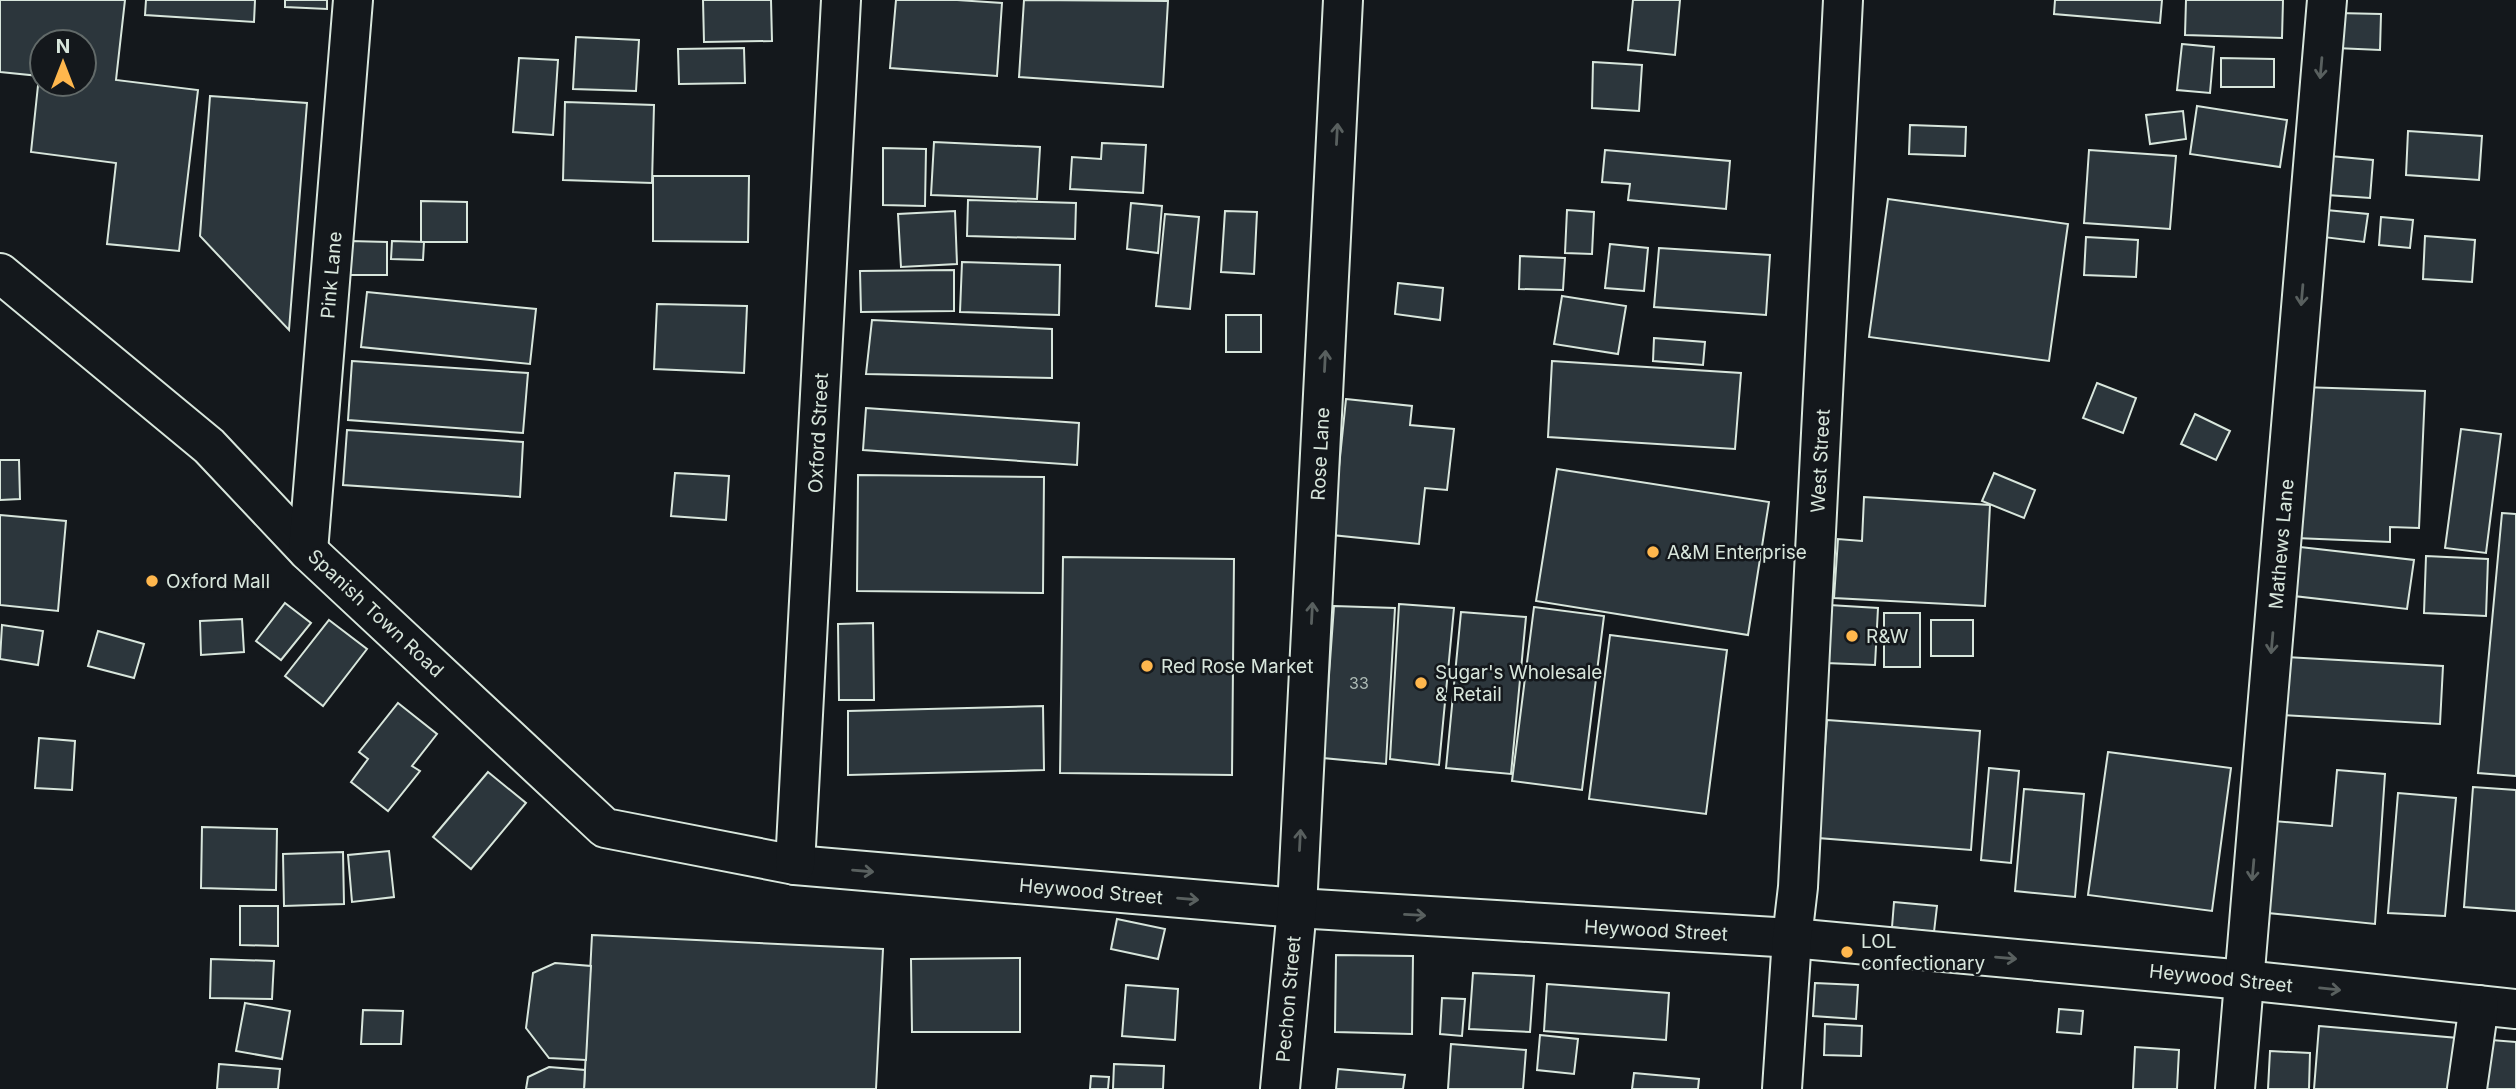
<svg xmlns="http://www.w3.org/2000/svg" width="2516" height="1089" viewBox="0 0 2516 1089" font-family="Inter,sans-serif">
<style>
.building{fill:#2c363c;stroke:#d8e6dc;stroke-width:2;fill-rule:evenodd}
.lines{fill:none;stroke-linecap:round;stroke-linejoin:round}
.minor-casing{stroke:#d8e6dc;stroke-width:42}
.minor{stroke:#14181c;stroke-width:38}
.oneway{stroke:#59605f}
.poi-dot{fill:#ffb74d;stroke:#14181c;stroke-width:2.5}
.labels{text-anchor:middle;stroke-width:5;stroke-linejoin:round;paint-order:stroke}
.number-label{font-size:16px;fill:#adbab4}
.street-label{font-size:19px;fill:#d8e6dc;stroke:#14181c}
.poi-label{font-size:19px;fill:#d8e6dc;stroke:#14181c;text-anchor:start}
</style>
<rect width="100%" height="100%" fill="#14181c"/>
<g class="building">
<path d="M 0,0 L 125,0 L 116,80 L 198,90 L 179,251 L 107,244 L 116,163 L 31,152 L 39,76 L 0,72 ZM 42,42 L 84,42 L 84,84 L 42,84 Z"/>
<polygon points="146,0 255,0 254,22 145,15"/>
<polygon points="285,0 327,0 327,9 285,7"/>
<polygon points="703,0 771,0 772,41 704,42"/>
<polygon points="896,0 957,0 1002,3 997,76 890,68"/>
<polygon points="1024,0 1168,1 1163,87 1019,77"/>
<polygon points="1633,0 1680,0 1675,55 1628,50"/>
<polygon points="2055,0 2162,0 2160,23 2054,14"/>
<polygon points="2186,0 2283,0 2282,38 2185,35"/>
<polygon points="2338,13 2381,14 2380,50 2336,48"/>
<polygon points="576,37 639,40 636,91 573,89"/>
<polygon points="2182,44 2214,47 2210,93 2177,90"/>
<polygon points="744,48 745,83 679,84 678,49"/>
<polygon points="519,58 558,60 553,135 513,132"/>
<polygon points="2221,58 2274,59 2274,87 2221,87"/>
<polygon points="1593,62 1642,65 1639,111 1592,108"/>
<polygon points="210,96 307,103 289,330 200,236"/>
<polygon points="565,102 654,105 652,183 563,180"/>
<polygon points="2197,106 2287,120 2280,167 2190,154"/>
<polygon points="2183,111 2186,139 2150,144 2146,115"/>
<polygon points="1910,125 1966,127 1965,156 1909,154"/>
<polygon points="2408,131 2482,136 2479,180 2406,175"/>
<polygon points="934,142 1040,147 1037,199 931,195"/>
<polygon points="1102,143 1146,145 1143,193 1070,189 1072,157 1101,159"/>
<polygon points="883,148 926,149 925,206 883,205"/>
<polygon points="1605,150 1730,161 1726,209 1628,200 1630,184 1602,182"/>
<polygon points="2089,150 2176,156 2170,229 2084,223"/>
<polygon points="2330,156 2373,160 2370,198 2327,195"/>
<polygon points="653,176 749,176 748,242 653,241"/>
<polygon points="1888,199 2068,224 2049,361 1869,337"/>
<polygon points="968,200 1076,203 1075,239 967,236"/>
<polygon points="421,201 467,202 467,242 421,242"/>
<polygon points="1131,203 1162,206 1158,253 1127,249"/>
<polygon points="1567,210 1594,212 1592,254 1565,253"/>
<polygon points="2326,210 2368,214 2364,242 2323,237"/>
<polygon points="955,211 957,264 901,267 898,214"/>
<polygon points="1225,211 1257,212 1254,274 1221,272"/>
<polygon points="1165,214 1199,217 1190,309 1156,306"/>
<polygon points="2381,217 2413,220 2410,248 2379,245"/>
<polygon points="2425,236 2475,240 2472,282 2423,279"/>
<polygon points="2086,237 2138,240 2136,277 2084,275"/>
<polygon points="350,241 387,242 387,275 349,275"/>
<polygon points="392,241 424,242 423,260 391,259"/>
<polygon points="1610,244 1648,248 1644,291 1605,288"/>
<polygon points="1659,248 1770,255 1766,315 1654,307"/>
<polygon points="1520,256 1565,258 1563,290 1519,289"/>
<polygon points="962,262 1060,265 1059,315 960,312"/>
<polygon points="954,270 954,311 861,312 860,271"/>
<polygon points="1398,283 1443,288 1440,320 1395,314"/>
<polygon points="367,292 536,309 530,364 361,347"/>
<polygon points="1562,296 1626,306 1618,354 1554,344"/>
<polygon points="657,304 747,306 744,373 654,369"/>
<rect x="1226" y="315" width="35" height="37"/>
<polygon points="872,320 1052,329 1052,378 866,374"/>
<polygon points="1654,338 1705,342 1703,365 1653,361"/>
<polygon points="352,361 528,373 523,433 348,420"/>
<polygon points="1552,361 1741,373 1735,449 1548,437"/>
<polygon points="2097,383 2136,398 2123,433 2083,418"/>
<polygon points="2301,387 2425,391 2419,528 2390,527 2390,542 2296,538"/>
<polygon points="1346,399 1412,406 1410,425 1454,429 1447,490 1425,488 1419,544 1332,535"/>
<polygon points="866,408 1079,423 1077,465 863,450"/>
<polygon points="2195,414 2230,431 2216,460 2181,444"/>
<polygon points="2461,429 2501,434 2486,553 2445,548"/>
<polygon points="347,430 523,442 520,497 343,485"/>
<polygon points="0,460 19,460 20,499 0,500"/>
<polygon points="1557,469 1769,502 1748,635 1536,601"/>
<polygon points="675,473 729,476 726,520 671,516"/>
<polygon points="1994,473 2035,490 2024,518 1982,501"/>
<polygon points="858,475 1044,477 1043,593 857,591"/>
<polygon points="1864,497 1990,505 1985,606 1834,598 1838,539 1862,541"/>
<polygon points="2502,513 2516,514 2516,776 2478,773"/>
<polygon points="0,515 66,521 58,611 0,605"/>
<polygon points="2300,547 2414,560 2407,609 2294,596"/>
<polygon points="2426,556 2488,559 2486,616 2424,613"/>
<polygon points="1063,557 1234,559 1232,775 1060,773"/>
<polygon points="285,603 311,623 281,660 256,641"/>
<polygon points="1399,604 1454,608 1439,765 1390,759"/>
<polygon points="1829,605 1878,608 1875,665 1826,663"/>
<polygon points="1334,606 1395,608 1386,764 1323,758"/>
<polygon points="1534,607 1604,616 1582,790 1512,781"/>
<polygon points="1461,612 1526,617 1511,774 1446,768"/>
<rect x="1884" y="613" width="36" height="54"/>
<polygon points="242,619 244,652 201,655 200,621"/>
<polygon points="329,620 367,649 323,706 285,676"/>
<rect x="1931" y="620" width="42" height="36"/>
<polygon points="873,623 874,700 839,700 838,624"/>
<polygon points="2,625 43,631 38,665 0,659"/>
<polygon points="98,631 144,644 134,678 88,666"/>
<polygon points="1610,635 1727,650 1706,814 1589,799"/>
<polygon points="2285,657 2443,666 2440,724 2282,715"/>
<polygon points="398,703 437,734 412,766 420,771 388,811 351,782 368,759 359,752"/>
<polygon points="1043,706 1044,770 848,775 848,711"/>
<polygon points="1827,720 1980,731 1971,850 1818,838"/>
<polygon points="39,738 75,741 72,790 35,788"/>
<polygon points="2108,752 2231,768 2212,911 2088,895"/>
<polygon points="1989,768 2019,771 2011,863 1981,860"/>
<polygon points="2337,770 2385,774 2375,924 2268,913 2274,821 2332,826"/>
<polygon points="488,772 526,803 471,869 433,837"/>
<polygon points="2473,787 2516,790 2516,911 2464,907"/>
<polygon points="2024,789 2084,794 2075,897 2015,891"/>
<polygon points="2398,793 2456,798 2445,916 2388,913"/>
<polygon points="202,827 277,829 276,890 201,888"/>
<polygon points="389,851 394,897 352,902 348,855"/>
<polygon points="343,852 344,904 284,906 283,854"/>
<polygon points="1894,902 1937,906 1934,932 1892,927"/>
<polygon points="240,906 278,906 278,946 240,945"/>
<polygon points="1117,919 1165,929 1158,959 1111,949"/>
<polygon points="592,935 883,949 876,1089 584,1089"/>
<polygon points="1336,955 1413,956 1412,1034 1335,1032"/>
<polygon points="1020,958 1020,1032 912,1032 911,959"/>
<polygon points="211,959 274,961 272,999 210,998"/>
<polygon points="555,963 591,966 586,1060 549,1058 526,1028 533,973"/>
<polygon points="1473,973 1534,976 1530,1032 1469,1029"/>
<polygon points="1815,983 1858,985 1856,1019 1813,1016"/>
<polygon points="1547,984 1669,993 1666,1040 1544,1031"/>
<polygon points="1126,985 1178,989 1175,1040 1122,1036"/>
<polygon points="1442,998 1465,999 1462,1036 1440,1034"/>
<polygon points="245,1003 290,1011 282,1059 236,1051"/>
<polygon points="2059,1009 2083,1011 2081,1034 2057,1032"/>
<polygon points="363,1010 403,1011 401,1044 361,1044"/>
<polygon points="1825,1024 1862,1026 1861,1056 1824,1055"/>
<polygon points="2319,1026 2458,1038 2454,1089 2314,1089"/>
<polygon points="1540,1035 1578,1039 1574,1074 1537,1070"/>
<polygon points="2491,1040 2516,1042 2516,1089 2486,1089"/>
<polygon points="1451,1044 1526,1050 1523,1089 1448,1089"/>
<polygon points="2135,1047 2179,1050 2177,1089 2133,1089"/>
<polygon points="2270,1051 2310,1053 2309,1089 2268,1089"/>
<polygon points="219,1064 280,1069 278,1089 217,1089"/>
<polygon points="1114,1064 1164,1066 1163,1089 1113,1089"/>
<polygon points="549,1067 585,1070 584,1089 526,1089 528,1077"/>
<polygon points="1338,1069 1405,1075 1403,1089 1336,1089"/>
<polygon points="1634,1073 1699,1079 1698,1089 1632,1089"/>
<polygon points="1091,1076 1109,1077 1108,1089 1090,1089"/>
</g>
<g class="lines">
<defs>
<g id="minor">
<polyline points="0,273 209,446 308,551 605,828 795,865 1297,908 1792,938 2244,980 2516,1009"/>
<polyline points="308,551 353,0"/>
<polyline points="795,865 841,0"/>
<polyline points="1280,1089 1297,908 1343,0"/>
<polyline points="1782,1089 1792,938 1798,887 1843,0"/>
<polyline points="2235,1089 2327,0"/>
<polyline points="2467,1089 2479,1005"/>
</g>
</defs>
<use href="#minor" class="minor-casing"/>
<use href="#minor" class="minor"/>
</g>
<defs><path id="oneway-shaft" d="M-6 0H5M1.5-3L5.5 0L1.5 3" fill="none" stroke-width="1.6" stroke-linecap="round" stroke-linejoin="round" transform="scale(1.75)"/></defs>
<g class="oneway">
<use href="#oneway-shaft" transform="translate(2321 68) rotate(95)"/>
<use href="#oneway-shaft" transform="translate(1337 134) rotate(-87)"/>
<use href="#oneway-shaft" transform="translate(2302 295) rotate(95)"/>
<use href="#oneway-shaft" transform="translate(1325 361) rotate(-87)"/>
<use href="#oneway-shaft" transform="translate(1312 613) rotate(-87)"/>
<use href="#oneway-shaft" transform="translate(2272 643) rotate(95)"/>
<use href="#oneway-shaft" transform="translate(1300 840) rotate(-87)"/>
<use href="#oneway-shaft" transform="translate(2253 870) rotate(95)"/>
<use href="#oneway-shaft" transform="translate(863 871) rotate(5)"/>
<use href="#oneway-shaft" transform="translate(1188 899) rotate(5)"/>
<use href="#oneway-shaft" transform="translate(1415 915) rotate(3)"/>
<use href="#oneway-shaft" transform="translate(2006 958) rotate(5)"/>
<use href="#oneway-shaft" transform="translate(2330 989) rotate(6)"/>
</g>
<g class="poi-dot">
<circle cx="1653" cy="552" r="7"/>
<circle cx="152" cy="581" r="7"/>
<circle cx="1852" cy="636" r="7"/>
<circle cx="1147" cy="666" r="7"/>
<circle cx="1421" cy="683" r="7"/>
<circle cx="1847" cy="952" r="7"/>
</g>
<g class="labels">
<g class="number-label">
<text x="1359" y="689">33</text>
</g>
<g class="street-label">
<text transform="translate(331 275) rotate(-85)" y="7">Pink Lane</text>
<text transform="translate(818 433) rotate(-87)" y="7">Oxford Street</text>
<text transform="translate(1320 454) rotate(-87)" y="7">Rose Lane</text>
<text transform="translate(1820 461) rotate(-87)" y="7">West Street</text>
<text transform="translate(2281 544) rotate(-85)" y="7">Mathews Lane</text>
<text transform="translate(376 613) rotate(43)" y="7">Spanish Town Road</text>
<text transform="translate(1091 891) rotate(5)" y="7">Heywood Street</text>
<text transform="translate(1656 930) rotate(3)" y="7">Heywood Street</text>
<text transform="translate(2221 978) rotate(6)" y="7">Heywood Street</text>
<text transform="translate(1288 999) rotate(-85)" y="7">Pechon Street</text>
</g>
<g class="poi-label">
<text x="1667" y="559">A&amp;M Enterprise</text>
<text x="166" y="588">Oxford Mall</text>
<text x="1866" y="643">R&amp;W</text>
<text x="1161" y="673">Red Rose Market</text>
<text x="1435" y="679">Sugar's Wholesale<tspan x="1435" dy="22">&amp; Retail</tspan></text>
<text x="1861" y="948">LOL<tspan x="1861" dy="22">confectionary</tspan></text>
</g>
</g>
<g transform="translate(63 63)"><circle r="33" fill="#14181c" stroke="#626a69" stroke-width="2"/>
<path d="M0-5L12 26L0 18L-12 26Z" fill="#ffb74d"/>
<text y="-10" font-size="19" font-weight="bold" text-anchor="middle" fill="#d8e6dc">N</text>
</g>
</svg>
